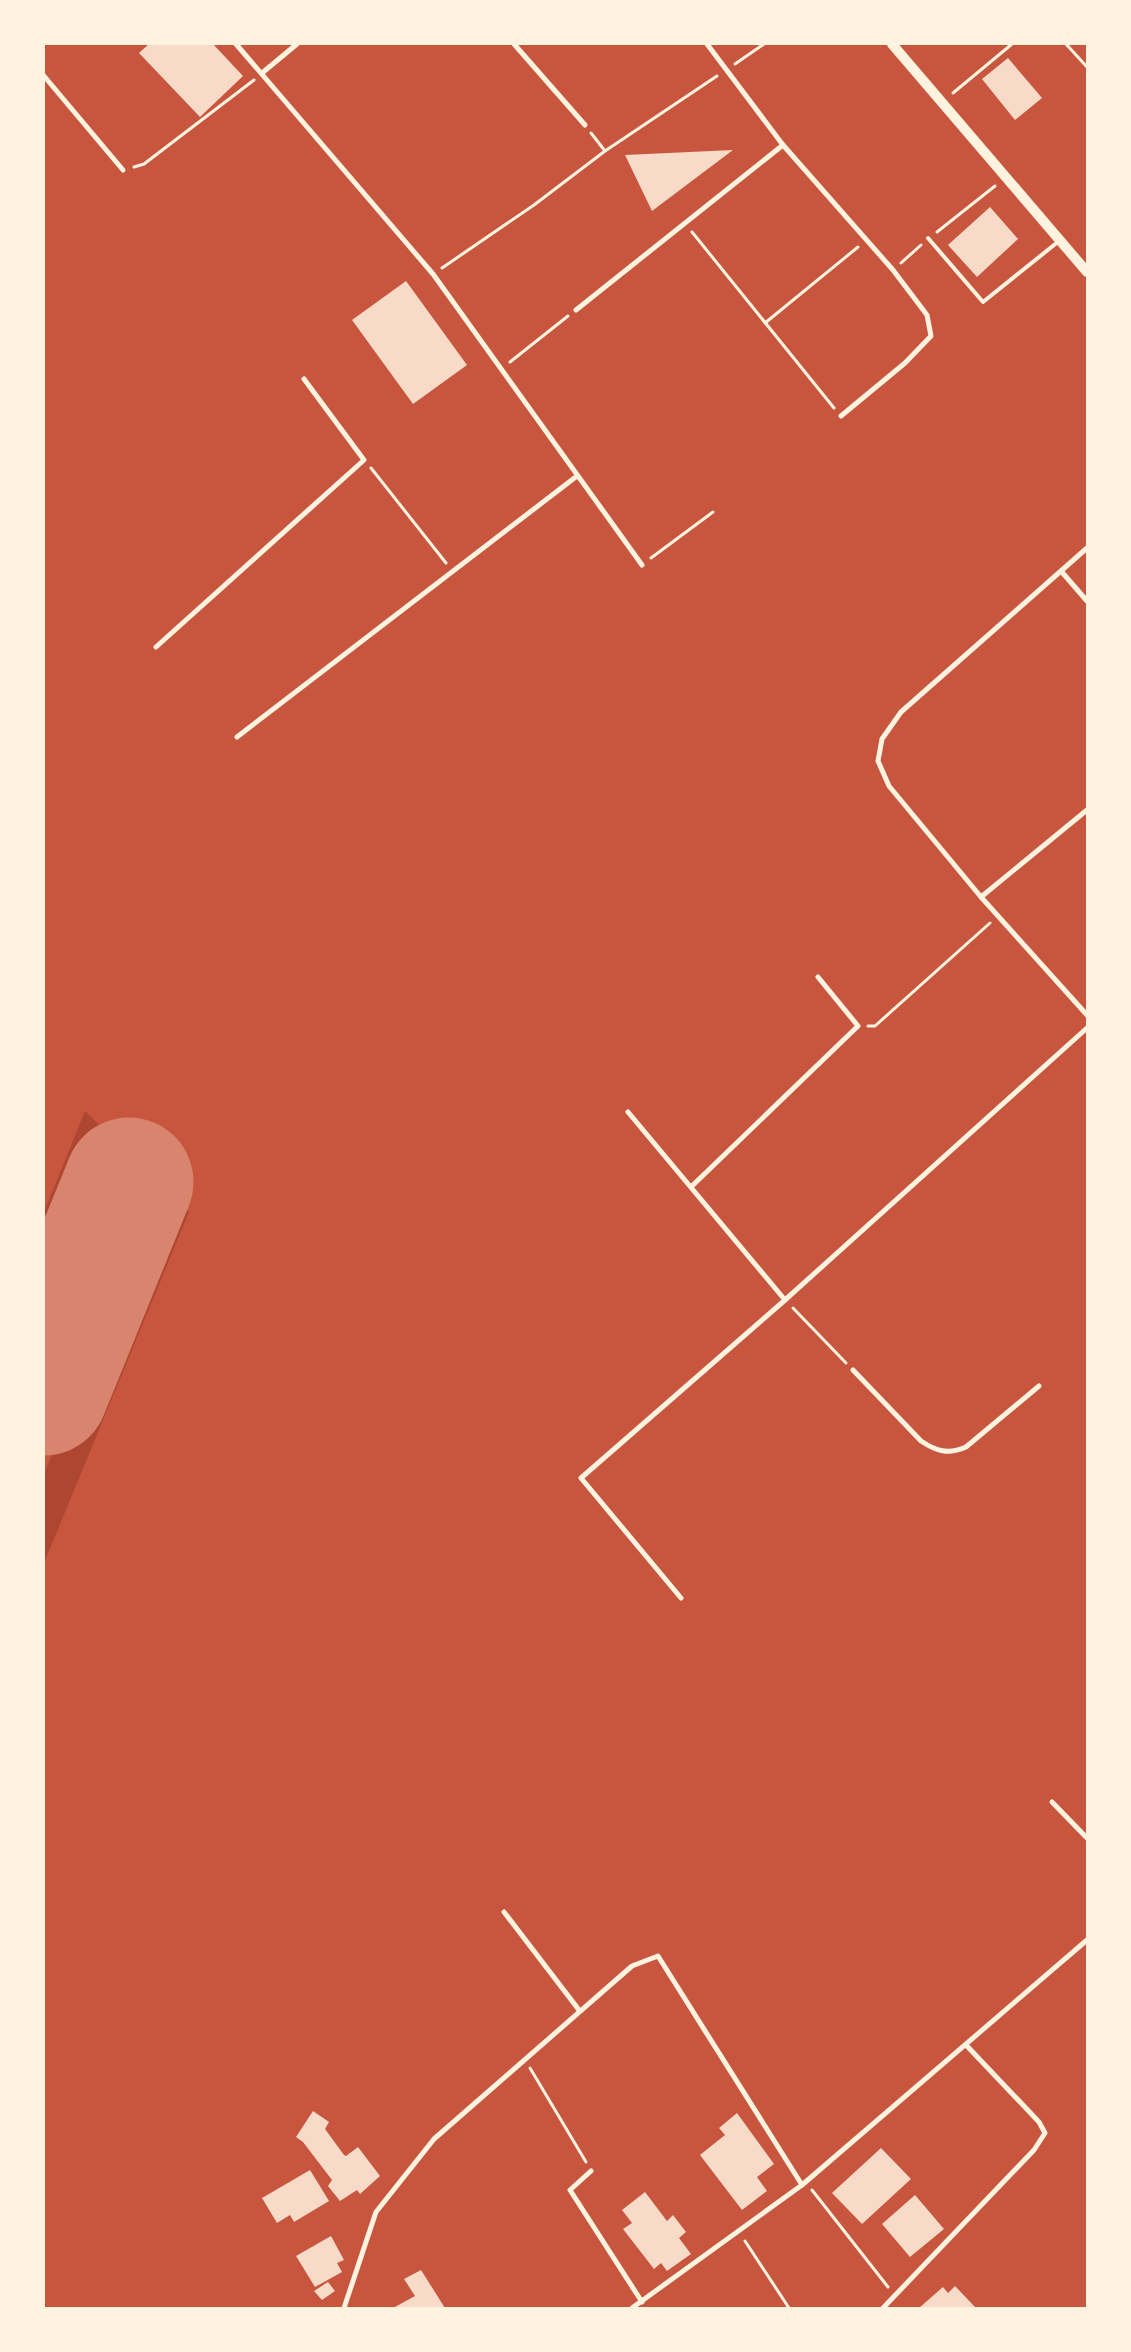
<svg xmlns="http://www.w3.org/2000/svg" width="1131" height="2352" viewBox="0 0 1131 2352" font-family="'Alegreya Sans',sans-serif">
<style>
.green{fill:#ae4732}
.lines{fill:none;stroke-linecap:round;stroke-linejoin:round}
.runway{stroke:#d8846e;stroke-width:129}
.building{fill:#f7dbc8}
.path{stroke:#fff3e0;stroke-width:3}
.service{stroke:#fff3e0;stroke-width:4}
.minor{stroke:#fff3e0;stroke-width:5}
.secondary{stroke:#fff3e0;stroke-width:10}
</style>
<rect width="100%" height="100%" fill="#c8553d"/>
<polygon class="green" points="85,1111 189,1212 44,1563 44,1474 160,1191 106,1142 44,1295 44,1212"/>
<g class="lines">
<polyline class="runway" points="44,1391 129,1182"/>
</g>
<g class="building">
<polygon points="149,44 213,44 243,76 200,117 139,53"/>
<polygon points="1008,58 1042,98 1015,120 982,79"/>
<polygon points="733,150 652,211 625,155"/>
<polygon points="990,207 1018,239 977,277 948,245"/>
<polygon points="406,281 467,365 413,404 352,320"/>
<polygon points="313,2111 329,2122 325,2129 344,2155 346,2156 358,2147 380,2176 360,2194 357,2190 340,2201 328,2186 332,2180 303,2142 296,2137"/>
<polygon points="737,2113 774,2164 757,2177 767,2191 742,2210 700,2155 725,2135 719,2128"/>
<polygon points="881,2148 911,2179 862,2224 832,2193"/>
<polygon points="310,2170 329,2201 294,2222 290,2215 277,2223 262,2198"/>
<polygon points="645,2192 667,2221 673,2215 686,2232 679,2238 691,2254 667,2271 661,2263 654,2269 623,2229 632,2223 622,2210"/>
<polygon points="915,2195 944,2229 910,2257 882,2224"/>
<polygon points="331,2236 344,2260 337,2263 342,2272 315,2287 296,2256"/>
<polygon points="421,2270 445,2308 393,2308 415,2296 404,2279"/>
<polygon points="328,2282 335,2291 322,2300 314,2291"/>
<polygon points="955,2286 976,2308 919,2308 943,2287 948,2293"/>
</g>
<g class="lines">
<g class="path">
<polyline points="1066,44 1087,67"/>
<polyline points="735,64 764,44"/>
<polyline points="953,93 1012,44"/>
<polyline points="591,133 605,151"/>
<polyline points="134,167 144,164 254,80"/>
<polyline points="692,232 834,408"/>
<polyline points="937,232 995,186"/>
<polyline points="901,263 921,245"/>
<polyline points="442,268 534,205 605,151 717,76"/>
<polyline points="765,323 858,247"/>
<polyline points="510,362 568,316"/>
<polyline points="371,468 446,563"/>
<polyline points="651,558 713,512"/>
<polyline points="868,1026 875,1026 990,923"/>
<polyline points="793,1308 846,1363"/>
<polyline points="530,2068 586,2162"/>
<polyline points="812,2190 888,2287"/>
<polyline points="745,2241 789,2308"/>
</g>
<polyline class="service" points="928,238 983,302 1059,241"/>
<g class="minor">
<polyline points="236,44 433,274 642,565"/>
<polyline points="514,44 585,125"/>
<polyline points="707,44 783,145 893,270 927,315 931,336 905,363 841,416"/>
<polyline points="262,73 297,44"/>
<polyline points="44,76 123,170"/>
<polyline points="576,310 783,145"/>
<polyline points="1087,548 901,712 882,739 878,761 889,786 981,897 1087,1015"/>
<polyline points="1061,571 1087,601"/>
<polyline points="156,647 364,460 304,379"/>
<polyline points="237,737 577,476"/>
<polyline points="981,897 1087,810"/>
<polyline points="628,1112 785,1300"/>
<polyline points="692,1186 858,1026 818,977"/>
<path d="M 853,1370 L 921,1441 C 936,1451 948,1455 966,1447 L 1039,1386"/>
<polyline points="681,1598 581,1478 785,1300 1087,1028"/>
<polyline points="1052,1802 1087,1838"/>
<polyline points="504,1912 579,2010"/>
<polyline points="591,2171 570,2190 642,2302"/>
<polyline points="344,2308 376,2212 434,2139 632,1966 658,1956 802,2185"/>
<polyline points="632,2308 802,2185 1087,1940"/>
<polyline points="883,2308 1034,2150 1045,2133 1039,2122 966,2045"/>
</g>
<polyline class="secondary" points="892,44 1087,272"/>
</g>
<rect width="1131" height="2352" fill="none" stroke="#fff3e0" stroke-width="90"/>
</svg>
